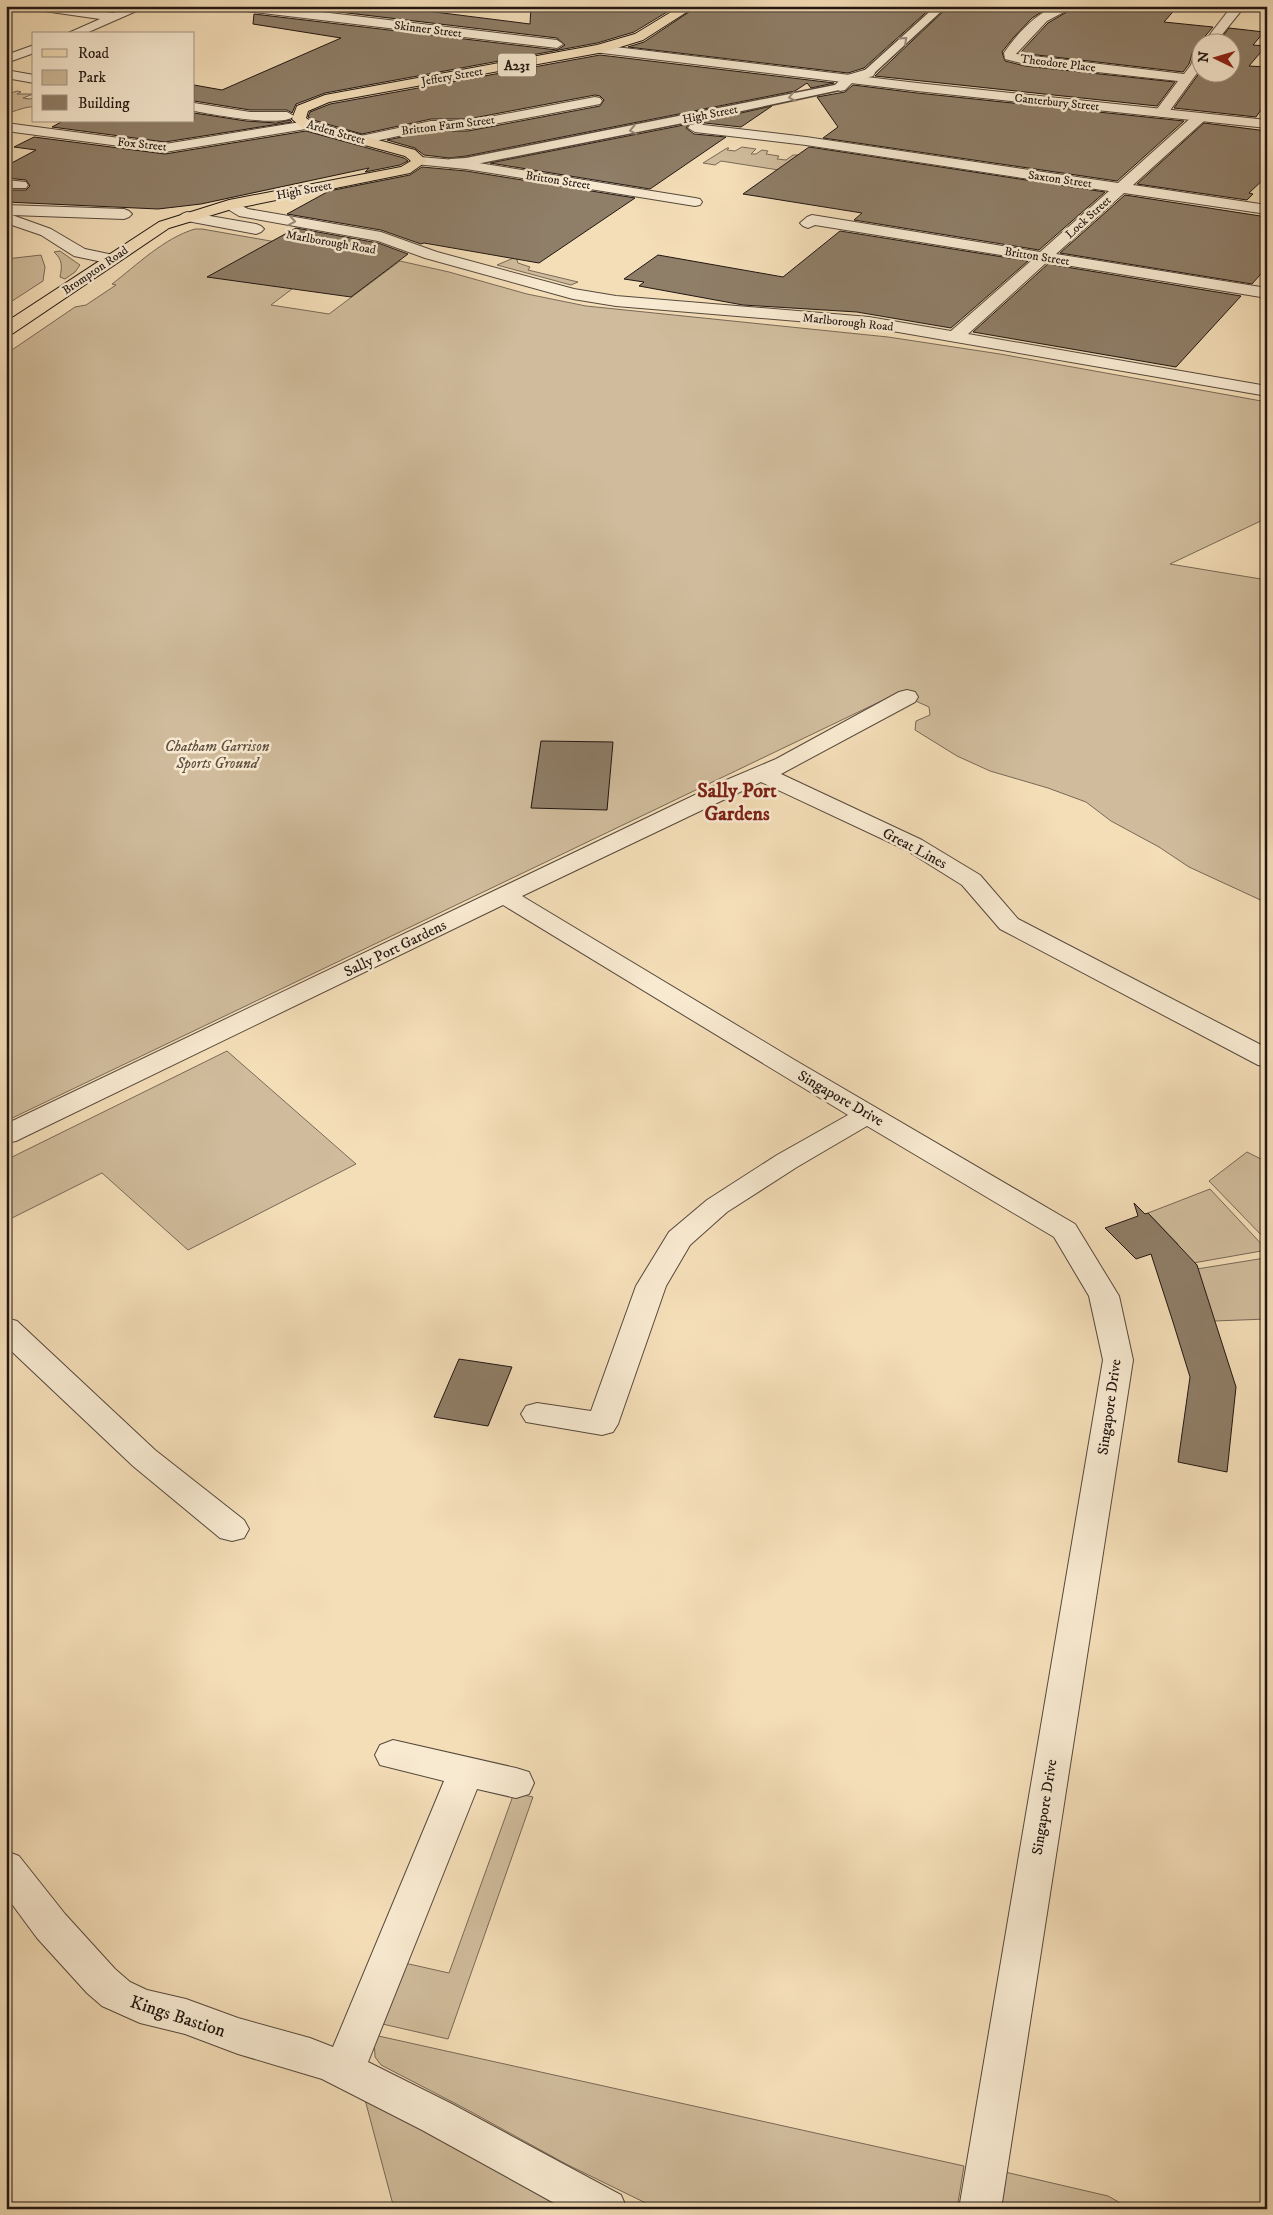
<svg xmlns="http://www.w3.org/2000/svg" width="1273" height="2215" viewBox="0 0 1273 2215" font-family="'IM FELL DW Pica',serif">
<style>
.green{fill:#d0bc9c;stroke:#786957}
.building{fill:#8f7e68;stroke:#211612}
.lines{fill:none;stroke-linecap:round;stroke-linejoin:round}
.pedestrian-casing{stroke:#56483c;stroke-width:3}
.minor-casing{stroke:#56483c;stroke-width:2}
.tertiary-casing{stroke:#56483c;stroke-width:2}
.primary-casing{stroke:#211612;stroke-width:2}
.pedestrian{fill:#f8ead1;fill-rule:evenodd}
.minor{fill:#f8ead1;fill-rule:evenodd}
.tertiary{fill:#f8ead1;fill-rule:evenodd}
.primary{fill:#f4deb8;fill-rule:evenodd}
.oneway{stroke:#978b7b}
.labels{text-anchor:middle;stroke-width:5;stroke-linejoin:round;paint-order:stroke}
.far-street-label{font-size:12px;fill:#211612;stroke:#f8ead1}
.shield{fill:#f8ead1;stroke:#62564b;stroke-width:1}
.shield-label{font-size:14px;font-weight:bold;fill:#211612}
.park-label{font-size:15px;font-style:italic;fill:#5e5042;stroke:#f8ead1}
.street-label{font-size:15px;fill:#211612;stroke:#f8ead1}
.near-street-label{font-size:18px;fill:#211612;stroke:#f8ead1}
.district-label{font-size:20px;font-weight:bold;fill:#7a1f14;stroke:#f8ead1}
</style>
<rect width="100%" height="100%" fill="#f4deb8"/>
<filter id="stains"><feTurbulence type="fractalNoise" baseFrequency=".004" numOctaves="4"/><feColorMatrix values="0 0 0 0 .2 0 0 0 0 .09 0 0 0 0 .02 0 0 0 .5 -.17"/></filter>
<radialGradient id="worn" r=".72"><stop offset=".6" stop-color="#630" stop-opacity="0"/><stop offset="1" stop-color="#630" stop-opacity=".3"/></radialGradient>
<g class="green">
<path d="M 18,91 L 21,92 L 17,94 L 33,94 L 23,98 L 29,99 L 34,98 L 34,107 C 25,106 15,112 6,113 L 6,94 Z"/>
<polygon points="742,147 756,149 751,154 756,154 762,150 768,151 766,154 779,156 777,159 786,160 793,155 798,155 996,204 721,161 715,165 703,163 727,148 729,148 727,150 735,151"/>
<path d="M 195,229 L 202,229 L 339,253 L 271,305 L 329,314 L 400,261 L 449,272 L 527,294 L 586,306 L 888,337 L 1000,354 L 1267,402 L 1267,518 L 1170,564 L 1267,580 L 1267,903 L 1189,867 L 1159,847 L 1111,821 L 1086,802 L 1048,788 L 990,771 L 957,756 L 915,730 L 916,721 L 930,715 L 929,707 L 898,693 L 6,1121 L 6,354 L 75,307 L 86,305 L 116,285 L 112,284 C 137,265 164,238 195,229 Z"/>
<path d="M 60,251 L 80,265 L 75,272 L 65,279 L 60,277 C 62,267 63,260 54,252 Z"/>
<polygon points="41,255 45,267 43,281 6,305 6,259"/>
<polygon points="516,257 518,263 530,267 528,270 578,282 571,285 497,265"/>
<polygon points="227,1051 356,1164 188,1250 102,1173 6,1221 6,1160"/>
<polygon points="1247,1152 1267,1162 1267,1241 1209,1181"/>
<polygon points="1210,1189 1267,1250 1165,1268 1178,1244 1148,1213"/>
<polygon points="1265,1258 1267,1319 1214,1321 1172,1273"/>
<polygon points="514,1793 533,1797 448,2039 378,2023 400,1962 449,1973"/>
<polygon points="374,2035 964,2166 957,2209 658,2209 566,2164 464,2108 381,2065 375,2057"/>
<polygon points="364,2096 576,2209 399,2209 392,2201"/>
<polygon points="1005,2172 1108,2196 1131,2209 1000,2209"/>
</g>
<g class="building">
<polygon points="289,6 387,6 530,24 531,6 677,6 634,32 597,43 325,93 296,104 292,113 287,110 250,110 194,101 194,85 222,90 341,38 253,24 254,14 557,50 565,45 557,38"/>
<polygon points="698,6 933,6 864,68 848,73 628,47 644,42"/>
<polygon points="949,6 1051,6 1032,18 1013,38 1002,52 1005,61 1025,66 1175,82 1157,106 875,76"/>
<polygon points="1077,6 1178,6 1164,22 1213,27 1200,42 1200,49 1193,51 1189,64 1183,72 1020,53 1048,23"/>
<polygon points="1229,28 1264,32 1253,45 1266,46 1249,66 1267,67 1267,101 1256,117 1174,108 1200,72 1230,72 1230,42 1218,42"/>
<polygon points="600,55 834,83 811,88 807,83 795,91 466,156 449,158 424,155 415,148 387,140 431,131 468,131 600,106 604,100 600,96 595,95 468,119 431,119 362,134 313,120 308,117 310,112 330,104"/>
<polygon points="853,85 917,93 1184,121 1117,181 823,138 838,127 817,97 845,92"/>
<polygon points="772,106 741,127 696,122 723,117"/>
<polygon points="194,113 246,121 276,123 290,120 292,122 165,142 52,127 63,121 194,121"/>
<polygon points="1204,123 1267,131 1267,176 1249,193 1253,194 1247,200 1137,184"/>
<polygon points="689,124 686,128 694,134 726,137 650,189 490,163"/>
<polygon points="306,131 404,158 408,161 400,165 365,172 369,168 201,204 158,209 6,202 6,190 26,190 30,186 26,180 6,178 6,166 36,150 14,147 34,137 165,154"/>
<polygon points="809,147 1105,192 1039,250 854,220 862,213 743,194"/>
<polygon points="422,167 466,171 635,198 539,263 424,243 421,244 381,230 287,214 329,191 410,175"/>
<polygon points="1125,195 1267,217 1267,267 1252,284 1060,253"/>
<polygon points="296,228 378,243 408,254 351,297 207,277"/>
<polygon points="840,231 1028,261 951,328 857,312 743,305 639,286 644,282 624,279 658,255 783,277"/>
<polygon points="1048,264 1241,296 1176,367 973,332"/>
<polygon points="541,741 613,742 607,810 531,808"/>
<polygon points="1134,1203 1145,1214 1148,1213 1197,1265 1236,1387 1227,1472 1178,1462 1190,1377 1173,1322 1151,1254 1136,1259 1105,1228 1138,1216"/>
<polygon points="459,1359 512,1367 488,1426 434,1417"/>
</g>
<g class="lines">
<defs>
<g id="pedestrian">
<polygon points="936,6 947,6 872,75 864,75 863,73 864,71"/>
<polygon points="840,84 845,87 844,89 723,115 466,166 450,167 444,163 450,159 466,158"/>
</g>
<g id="minor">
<polygon points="31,6 65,6 113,13 130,6 148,6 84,34 66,34 100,19 37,10"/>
<polygon points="232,6 271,6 557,40 563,44 557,48 238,10"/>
<path d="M 1056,6 L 1075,6 L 1047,21 L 1016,54 L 1184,74 L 1191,65 L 1195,52 L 1200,51 L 1200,69 L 1166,116 L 1161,117 L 1154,113 L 1178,81 L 1025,64 L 1005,59 L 1004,53 C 1017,34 1034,15 1056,6 Z"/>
<polygon points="1232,6 1245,6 1216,42 1204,42"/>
<polygon points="34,45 34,53 6,63 6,55"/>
<polygon points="868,69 873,70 875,73 873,76 853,82 845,90 840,91 833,87 844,76"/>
<polygon points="6,70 34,75 34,83 6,78"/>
<polygon points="595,97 600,98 602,101 600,104 468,129 431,129 361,144 354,140 356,137 431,121 468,121"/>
<path d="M 194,103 L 250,112 L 287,112 L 294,116 C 284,128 210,114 194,111 Z"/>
<polygon points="1199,114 1204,115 1206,118 1204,121 1133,185 1267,205 1267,214 1124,193 1056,254 1267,288 1267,298 1047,262 968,334 1267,386 1267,396 869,327 616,306 573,299 425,258 378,241 239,216 221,205 224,202 234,202 248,209 381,232 437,252 574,289 616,296 869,317 951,331 1032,260 815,225 808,228 803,226 800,223 807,217 812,215 1040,252 1109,191 806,145 695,132 688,128 690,125 695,124 806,137 1118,183 1194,115"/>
<polygon points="307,121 312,122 314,125 312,128 165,152 6,131 6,123 165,144"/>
<polygon points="420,157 466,161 695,198 700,199 702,202 700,205 695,206 466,169 415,164 413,161 415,158"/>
<polygon points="6,180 26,182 28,185 26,188 6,188"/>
<polygon points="6,205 124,209 129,211 132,214 129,217 124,219 12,215 51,229 85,249 118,256 120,259 118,262 112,264 74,256 41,235 6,223"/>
<polygon points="187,212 256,224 261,226 264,229 261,232 256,234 182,220 179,217 182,214"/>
<polygon points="907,690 915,692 918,697 915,702 781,774 922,840 980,875 1018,919 1267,1048 1267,1067 1258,1065 1000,929 962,885 906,850 761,782 522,896 793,1059 1075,1224 1119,1296 1133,1360 1001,2209 959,2209 1103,1360 1089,1296 1054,1237 867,1126 797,1167 727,1212 690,1245 666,1286 618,1424 613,1432 602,1435 526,1422 521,1414 526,1406 537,1403 591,1411 636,1286 669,1232 707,1200 777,1155 848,1115 503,905 16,1141 6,1143 6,1124 724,781 776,759 899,692"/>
<polygon points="6,1318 17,1321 155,1450 244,1520 249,1529 244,1538 232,1541 220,1538 133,1466 6,1346"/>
<polygon points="393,1740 516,1768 529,1772 534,1783 529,1794 516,1798 477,1789 368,2062 452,2104 621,2195 627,2209 565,2209 422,2130 322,2079 238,2054 185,2034 140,2023 102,2006 87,1993 37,1938 6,1896 6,1851 19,1856 65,1914 115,1969 130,1982 147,1990 186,1999 238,2018 310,2038 333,2047 444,1781 380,1765 375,1755 380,1745"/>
</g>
<polygon id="tertiary" points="599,45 917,83 1267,120 1267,128 917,91 594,52 593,49"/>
<polygon id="primary" points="681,6 696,6 643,40 604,52 329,102 308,111 306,118 312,122 415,150 427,161 410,173 232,209 169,228 12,334 6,335 6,322 159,222 229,200 401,167 411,161 405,156 302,128 292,119 297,106 325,95 597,45 635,34"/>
</defs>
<use href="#pedestrian" class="pedestrian-casing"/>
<use href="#minor" class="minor-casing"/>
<use href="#tertiary" class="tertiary-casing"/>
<use href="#primary" class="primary-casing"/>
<use href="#pedestrian" class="pedestrian"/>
<use href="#minor" class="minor"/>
<use href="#tertiary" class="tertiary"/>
<use href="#primary" class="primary"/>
</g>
<defs><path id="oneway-chevron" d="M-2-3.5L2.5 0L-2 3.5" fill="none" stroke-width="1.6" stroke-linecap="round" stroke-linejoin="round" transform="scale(1.25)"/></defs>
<g class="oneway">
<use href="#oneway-chevron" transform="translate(904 40) rotate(-42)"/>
<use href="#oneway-chevron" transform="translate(792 97) rotate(168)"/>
<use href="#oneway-chevron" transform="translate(633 130) rotate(169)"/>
<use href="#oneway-chevron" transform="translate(292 221) rotate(10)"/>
</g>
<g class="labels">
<g class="far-street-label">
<text transform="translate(428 29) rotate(7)" y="4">Skinner Street</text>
<text transform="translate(1058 63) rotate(7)" y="4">Theodore Place</text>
<text transform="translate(452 76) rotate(-10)" y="4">Jeffery Street</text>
<text transform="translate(1057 102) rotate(6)" y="4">Canterbury Street</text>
<text transform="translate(710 114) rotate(-11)" y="4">High Street</text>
<text transform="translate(448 125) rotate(-7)" y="4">Britton Farm Street</text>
<text transform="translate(336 132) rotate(16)" y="4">Arden Street</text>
<text transform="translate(142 144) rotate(6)" y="4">Fox Street</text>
<text transform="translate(1060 179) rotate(8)" y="4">Saxton Street</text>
<text transform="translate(558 180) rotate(9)" y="4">Britton Street</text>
<text transform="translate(304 190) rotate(-11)" y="4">High Street</text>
<text transform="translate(1088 217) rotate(-42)" y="4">Lock Street</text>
<text transform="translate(331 242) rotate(10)" y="4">Marlborough Road</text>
<text transform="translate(1037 256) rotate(9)" y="4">Britton Street</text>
<text transform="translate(95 270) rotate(-34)" y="4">Brompton Road</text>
<text transform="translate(848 322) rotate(6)" y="4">Marlborough Road</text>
</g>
<rect class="shield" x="498" y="53.5" width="38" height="23" rx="4"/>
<g class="shield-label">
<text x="517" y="70">A231</text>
</g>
<g class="park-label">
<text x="217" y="751">Chatham Garrison<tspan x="217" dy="17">Sports Ground</tspan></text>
</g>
<g class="street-label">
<text transform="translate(915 848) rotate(28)" y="5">Great Lines</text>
<text transform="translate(395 948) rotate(-26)" y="5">Sally Port Gardens</text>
<text transform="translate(841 1098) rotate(30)" y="5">Singapore Drive</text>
<text transform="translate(1109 1407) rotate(-82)" y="5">Singapore Drive</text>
<text transform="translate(1044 1807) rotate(-81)" y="5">Singapore Drive</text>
</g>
<g class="near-street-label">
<text transform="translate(178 2016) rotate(18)" y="6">Kings Bastion</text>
</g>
<g class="district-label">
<text x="737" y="797">Sally Port<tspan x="737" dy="23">Gardens</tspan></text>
</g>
</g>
<rect width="1273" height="2215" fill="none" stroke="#f4deb8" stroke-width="25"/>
<rect x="8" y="8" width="1258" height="2200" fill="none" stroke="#211612" stroke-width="2.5"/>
<rect x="12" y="12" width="1248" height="2190" fill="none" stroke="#211612"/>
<rect x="32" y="32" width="162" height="90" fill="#f8ead1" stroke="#a29585"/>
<rect x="42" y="49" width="25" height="8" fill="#f4deb8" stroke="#a29585"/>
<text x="78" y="58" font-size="15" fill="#211612">Road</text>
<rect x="42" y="70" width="25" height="15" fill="#d0bc9c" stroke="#a29585"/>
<text x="78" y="82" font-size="15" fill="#211612">Park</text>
<rect x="42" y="95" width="25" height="15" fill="#8f7e68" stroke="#a29585"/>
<text x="78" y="108" font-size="15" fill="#211612">Building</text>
<g transform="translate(1216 58) rotate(275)"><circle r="24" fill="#f8ead1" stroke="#a29585"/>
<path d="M0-4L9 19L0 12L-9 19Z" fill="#8f2418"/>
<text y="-8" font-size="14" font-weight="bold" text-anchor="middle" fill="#211612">N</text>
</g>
<rect width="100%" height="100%" filter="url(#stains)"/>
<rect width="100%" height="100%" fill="url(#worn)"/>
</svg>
